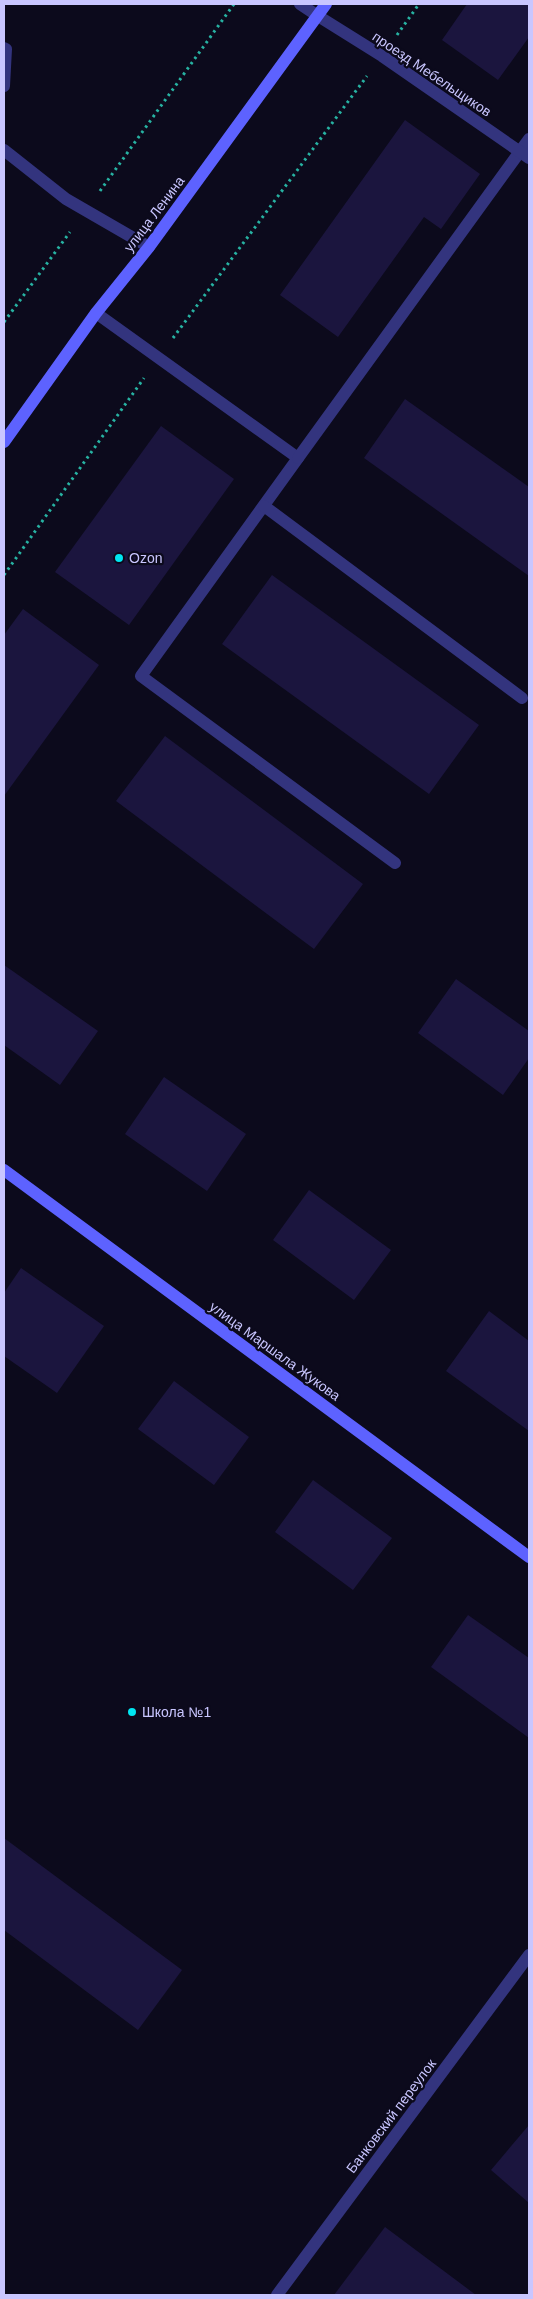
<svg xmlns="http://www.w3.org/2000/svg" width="533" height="2299" viewBox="0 0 533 2299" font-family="Arial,sans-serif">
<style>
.building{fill:#1b153e}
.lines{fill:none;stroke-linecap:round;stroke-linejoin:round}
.path{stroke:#27b2a2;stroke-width:3;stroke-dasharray:2.5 4;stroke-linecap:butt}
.lane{stroke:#33347e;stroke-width:12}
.street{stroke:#33347e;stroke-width:12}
.secondary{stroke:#5d62ff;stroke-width:12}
.poi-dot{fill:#00e6f1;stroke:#0c0a1c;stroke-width:2}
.labels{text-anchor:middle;stroke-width:4.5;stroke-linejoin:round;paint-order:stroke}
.street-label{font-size:14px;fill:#c9c6ff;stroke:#0c0a1c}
.poi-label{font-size:14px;fill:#c9c6ff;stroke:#0c0a1c;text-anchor:start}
</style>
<rect width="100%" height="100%" fill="#0c0a1c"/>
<g class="building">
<polygon points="467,4 529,4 529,37 498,80 442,40"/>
<polygon points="405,120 480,174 441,229 424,217 338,337 280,295"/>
<polygon points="405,399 529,487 529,576 364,458"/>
<polygon points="161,426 234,479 129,625 55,572"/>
<polygon points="272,575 479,725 429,794 222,644"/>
<polygon points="23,609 99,665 4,796 4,635"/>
<polygon points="165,736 363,884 314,949 116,801"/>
<polygon points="4,965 98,1031 60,1085 4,1045"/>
<polygon points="456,979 529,1031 529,1058 503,1095 418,1033"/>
<polygon points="164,1077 246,1134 207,1191 125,1134"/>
<polygon points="309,1190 391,1250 354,1300 273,1240"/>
<polygon points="21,1268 104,1326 57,1393 4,1356 4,1293"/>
<polygon points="489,1311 529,1341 529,1431 446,1371"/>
<polygon points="174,1381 249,1437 214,1485 138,1429"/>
<polygon points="313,1480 392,1538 353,1590 275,1532"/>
<polygon points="468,1615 529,1658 529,1738 431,1667"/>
<polygon points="4,1838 182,1970 138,2030 4,1930"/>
<polygon points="529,2125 529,2203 491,2170"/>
<polygon points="385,2227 476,2295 334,2295"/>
</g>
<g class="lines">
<g class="path">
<polyline points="397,35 419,4"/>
<polyline points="100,191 234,4"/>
<polyline points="4,322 70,232"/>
<polyline points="173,338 367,76"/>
<polyline points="4,575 144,378"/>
</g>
<g class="lane">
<polyline points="300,4 318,16"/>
<polyline points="4,48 6,49 4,86"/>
<polyline points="4,150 66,199 149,247"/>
<polyline points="96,313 298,458 141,676 395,863"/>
<polyline points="298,458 529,139"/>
<polyline points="264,506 522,698"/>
</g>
<g class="street">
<polyline points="318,16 382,56 529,158"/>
<polyline points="277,2295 529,1955"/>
</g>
<g class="secondary">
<polyline points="4,442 96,313 149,247 326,4"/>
<polyline points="4,1170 529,1557"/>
</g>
</g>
<g class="poi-dot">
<circle cx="119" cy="558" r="5"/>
<circle cx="132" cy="1712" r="5"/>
</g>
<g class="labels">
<g class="street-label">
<text transform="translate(432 74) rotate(34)" y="5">проезд Мебельщиков</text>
<text transform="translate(154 214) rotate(-53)" y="5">улица Ленина</text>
<text transform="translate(275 1351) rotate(36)" y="5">улица Маршала Жукова</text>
<text transform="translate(391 2116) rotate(-53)" y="5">Банковский переулок</text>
</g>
<g class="poi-label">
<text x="129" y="563">Ozon</text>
<text x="142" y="1717">Школа №1</text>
</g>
</g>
<rect width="533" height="2299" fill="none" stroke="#c9c6ff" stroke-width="10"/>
</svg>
